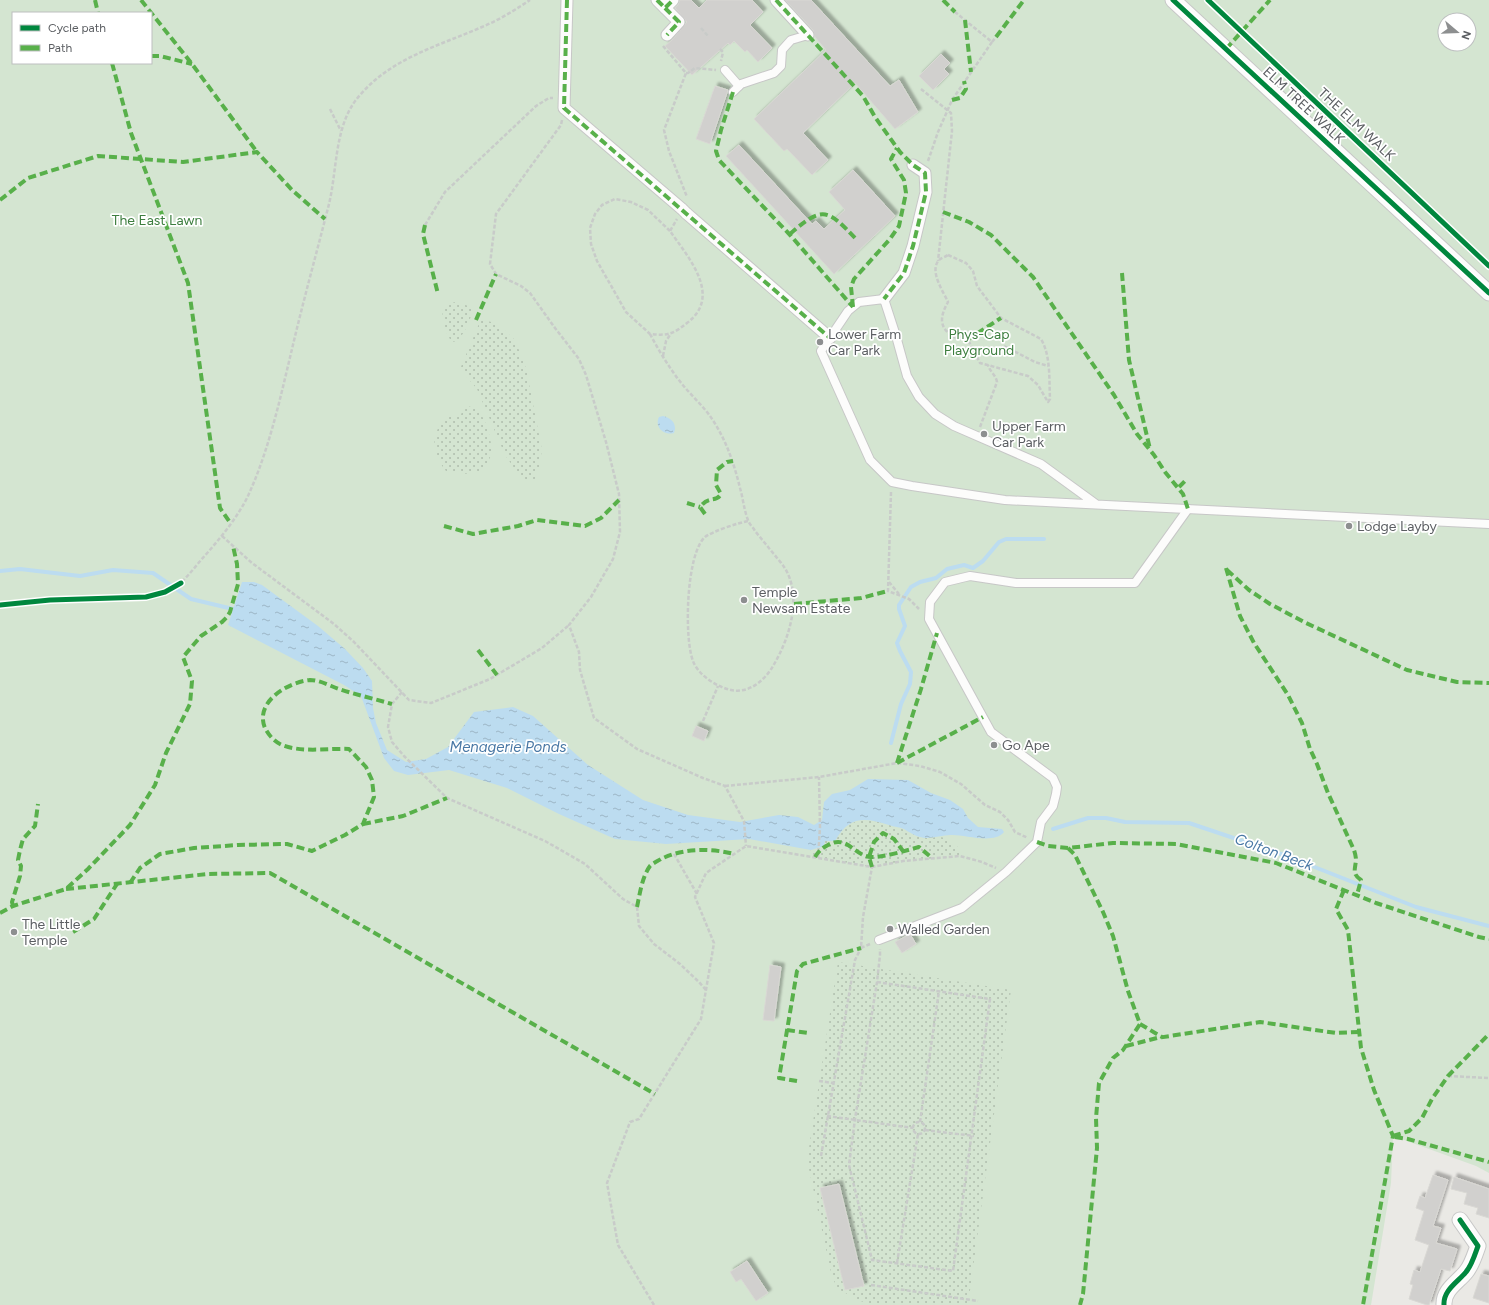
<svg xmlns="http://www.w3.org/2000/svg" width="1489" height="1305" viewBox="0 0 1489 1305" font-family="Figtree,sans-serif">
<style>
.park{fill:#d4e5d1;fill-rule:evenodd}
.garden{fill:url(#garden-dots)}
.water{fill:url(#water-ripples)}
.lines{fill:none;stroke-linecap:round;stroke-linejoin:round}
.stream{stroke:#bcdcf0;stroke-width:4}
.building{fill:#d1d0ce;stroke:#d9d8d4;filter:url(#shadow)}
.service-casing{stroke:#c7c7c7;stroke-width:10}
.pedestrian-casing{stroke:#c7c7c7;stroke-width:13}
.minor-casing{stroke:#c7c7c7;stroke-width:17}
.path{stroke:#c8cbc9;stroke-width:2.5;stroke-dasharray:4 2;stroke-linecap:butt}
.service{stroke:#fcfcfb;stroke-width:8}
.pedestrian{stroke:#fcfcfb;stroke-width:11}
.minor{stroke:#fcfcfb;stroke-width:15}
.pedestrian-bridge-casing{stroke:#c7c7c7;stroke-width:13;stroke-linecap:butt}
.pedestrian-bridge{stroke:#fcfcfb;stroke-width:11}
.quiet{stroke:#58b04a;stroke-width:4;stroke-dasharray:8 4;stroke-linecap:butt}
.cycleway-casing{stroke:#fff;stroke-width:8}
.cycleway{stroke:#00873e;stroke-width:5}
.poi-dot{fill:#8d8f90;stroke:#fff;stroke-width:1.5}
.labels{text-anchor:middle;stroke-width:3.5;stroke-linejoin:round;paint-order:stroke}
.street-label{font-size:14px;fill:#5b5e62;stroke:#fff}
.park-label{font-size:14px;fill:#3d7e3f;stroke:#fff}
.poi-label{font-size:14px;fill:#5b5e62;stroke:#fff;text-anchor:start}
.water-label{font-size:15px;font-style:italic;fill:#4978a5;stroke:#fff}
</style>
<defs>
<pattern id="garden-dots" width="8" height="8" patternUnits="userSpaceOnUse"><rect width="8" height="8" fill="#d4e5d1"/><path d="M2 2h.1M6 6h.1" fill="none" stroke="#afbdad" stroke-width="1.8" stroke-linecap="round"/></pattern>
<pattern id="water-ripples" width="26" height="14" patternUnits="userSpaceOnUse"><rect width="26" height="14" fill="#bcdcf0"/><path d="M2 4q2-2 4 0t4 0M15 11q2-2 4 0t4 0" fill="none" stroke="#9cb6c6"/></pattern>
<filter id="shadow"><feDropShadow dx="3.5" dy="-3.5" stdDeviation="1" flood-color="#0004"/></filter>
</defs>
<rect width="100%" height="100%" fill="#eae9e5"/>
<path class="park" d="M 0,0 L 1489,0 L 1489,1173 L 1476,1166 L 1393,1136 L 1391,1183 L 1371,1305 L 0,1305 ZM 13,13 L 151,13 L 151,63 L 13,63 ZM 1445,20 L 1469,20 L 1469,44 L 1445,44 Z"/>
<g class="garden">
<path d="M 456,302 L 466,305 L 472,309 C 471,321 465,332 457,341 L 452,342 C 445,333 439,315 445,304 Z"/>
<polygon points="481,319 498,324 515,340 526,368 542,450 539,467 534,481 521,478 505,455 477,389 460,369"/>
<path d="M 468,406 C 471,407 474,408 477,410 C 486,417 493,442 491,454 C 490,460 485,466 483,471 L 464,474 L 457,471 L 446,471 C 436,459 428,436 442,424 C 445,420 448,419 451,415 L 460,415 Z"/>
<path d="M 862,820 L 875,820 L 902,829 L 922,838 L 940,837 L 946,838 L 957,846 L 961,854 L 960,856 L 903,861 L 872,867 L 809,856 L 811,850 L 824,846 L 825,841 L 835,841 C 843,828 847,824 862,820 Z"/>
<polygon points="838,962 1011,990 968,1305 876,1305 860,1301 838,1289 832,1277 807,1160"/>
</g>
<g class="water">
<path d="M 663,416 C 671,418 675,422 675,429 L 674,433 C 664,436 654,427 659,417 Z"/>
<path d="M 242,582 L 254,582 L 262,585 L 318,626 L 345,649 L 363,668 L 372,681 L 373,708 L 376,723 L 387,750 L 406,762 L 426,759 L 448,747 L 474,712 L 513,707 L 533,716 L 588,765 L 643,800 L 688,815 L 740,822 L 779,815 L 798,817 L 814,825 L 822,820 L 824,802 L 832,794 L 850,790 L 868,779 L 908,780 L 931,793 L 950,800 L 963,809 L 968,818 L 978,827 L 1002,829 L 1004,832 C 994,845 963,834 951,835 C 941,835 929,840 920,837 C 915,836 909,832 904,829 C 899,827 894,827 889,825 C 864,817 849,816 835,841 L 825,841 L 824,846 L 811,850 L 749,839 L 666,844 L 615,839 L 559,814 L 507,788 L 449,770 L 408,775 L 394,771 L 384,758 L 361,696 L 344,685 L 228,625 Z"/>
</g>
<g class="lines">
<g class="stream">
<polyline points="0,571 20,569 80,576 113,570 153,573 191,599 233,609"/>
<polyline points="891,743 901,704 910,684 911,672 900,651 897,643 905,626 899,609 899,605 911,587 920,582 936,578 947,569 964,565 973,568 983,561 999,542 1006,539 1044,539"/>
<polyline points="1053,829 1088,818 1106,818 1125,822 1189,823 1284,855 1416,907 1489,926"/>
</g>
</g>
<g class="building">
<polygon points="680,0 691,0 699,8 707,0 752,0 763,12 750,25 772,48 758,62 747,50 745,52 734,41 730,45 728,43 692,75 665,46 672,40 687,22 675,8 678,5"/>
<polygon points="785,0 811,0 890,86 899,80 918,112 895,129 855,83 803,133 828,160 812,175 787,149 784,151 754,119 826,50 815,37 813,30"/>
<polygon points="941,54 950,63 944,69 949,74 933,90 919,76"/>
<polygon points="715,86 728,90 710,144 696,139"/>
<polygon points="739,145 812,224 816,221 824,229 845,210 829,192 853,170 895,216 834,274 726,156"/>
<polygon points="696,726 708,731 704,741 692,736"/>
<polygon points="910,934 916,944 902,953 895,942"/>
<polygon points="770,965 781,967 774,1021 763,1020"/>
<polygon points="1433,1175 1448,1180 1433,1226 1441,1228 1436,1243 1457,1249 1450,1271 1441,1269 1429,1305 1427,1305 1409,1299 1413,1285 1410,1284 1414,1270 1420,1272 1429,1245 1415,1240 1424,1211 1416,1208 1420,1196 1425,1198"/>
<polygon points="1454,1177 1489,1189 1489,1218 1476,1214 1478,1208 1464,1204 1467,1193 1451,1189"/>
<polygon points="839,1184 864,1286 845,1290 820,1188"/>
<polygon points="747,1261 768,1293 756,1301 741,1279 736,1282 730,1272"/>
<polygon points="1481,1274 1489,1276 1489,1303 1473,1298"/>
</g>
<g class="lines">
<defs>
<g id="service">
<polyline points="725,70 739,86"/>
<polyline points="733,92 741,84 774,73 781,66 782,50 791,40 808,35"/>
<polyline points="1096,504 1041,464 954,426 935,414 919,397 907,376 896,336 884,299 859,302 848,311 821,351 870,460 892,482 912,486 1005,500 1489,524"/>
<polyline points="879,940 962,908 1006,872 1037,842 1041,822 1053,806 1056,794 1057,787 1053,778 991,732 929,619 930,602 945,582 970,576 1016,583 1135,583 1188,509"/>
</g>
<g id="pedestrian">
<polyline points="567,0 564,108 682,209"/>
<polyline points="657,0 665,8 673,0"/>
<polyline points="776,0 808,35"/>
<polyline points="665,8 679,22 667,35"/>
<polyline points="686,213 830,338"/>
<polyline points="884,299 904,273 913,246 926,192 925,173 913,165"/>
</g>
<g id="minor">
<polyline points="1173,0 1489,293"/>
<path d="M 1444,1305 C 1443,1290 1458,1282 1466,1272 C 1472,1265 1475,1254 1478,1246 L 1460,1220"/>
</g>
</defs>
<use href="#service" class="service-casing"/>
<use href="#pedestrian" class="pedestrian-casing"/>
<use href="#minor" class="minor-casing"/>
<g class="path">
<polyline points="701,28 708,36"/>
<polyline points="992,42 996,37"/>
<polyline points="663,46 686,73 664,130 669,151 687,197"/>
<polyline points="720,49 723,52 721,61"/>
<polyline points="686,73 688,73 695,68 716,70"/>
<polyline points="921,89 951,113 952,131 938,261"/>
<polyline points="330,109 341,131"/>
<polyline points="562,120 561,125 496,214 490,264 496,274 521,286 530,293 555,328 579,359 586,375 606,442 619,494 620,532 613,559 591,597 569,625 579,652 580,670 594,718 637,749 703,778 725,786 744,821 746,846"/>
<polyline points="928,161 938,132 952,100 992,42 955,12"/>
<polyline points="425,225 445,192 536,106 549,98 553,98"/>
<path d="M 670,231 L 648,210 L 631,202 L 615,199 L 602,205 L 595,214 L 590,228 L 591,244 L 597,261 L 626,312 L 650,334 C 668,336 673,334 687,323 C 723,296 688,257 670,231 L 677,219"/>
<path d="M 948,255 L 966,263 L 973,271 L 977,286 L 1001,318 L 1041,339 C 1051,356 1049,380 1050,399 L 1048,402 L 1038,385 L 1028,376 L 980,363 L 966,336 L 956,338 C 939,329 939,318 948,302 C 943,291 929,271 939,260 C 941,258 945,257 948,255 Z"/>
<path d="M 650,334 C 659,351 670,369 682,384 C 691,395 702,405 710,416 C 725,437 734,463 740,488 C 743,498 744,510 748,520 C 749,524 753,527 755,531 C 764,542 773,553 782,564 C 804,593 790,638 773,666 C 765,680 749,694 731,690 C 717,687 698,675 693,661 C 684,638 686,554 705,537 C 713,531 738,523 748,521"/>
<polyline points="1004,346 1035,362 1048,366"/>
<polyline points="663,356 666,341 670,335"/>
<path d="M 980,427 L 997,382 C 996,375 990,372 988,365"/>
<polyline points="891,492 888,591 909,599 919,609"/>
<polyline points="222,536 252,563 334,624 354,642 409,700 431,703 490,679 542,648 569,625"/>
<polyline points="889,582 899,594"/>
<path d="M 0,605 C 29,602 57,600 87,599 C 112,598 140,601 164,593 C 180,587 190,573 201,560 C 218,541 235,521 247,498 C 269,451 280,399 292,349 C 303,302 316,255 328,208 C 338,171 333,125 360,95 C 392,58 438,46 482,27 C 499,20 515,10 530,0"/>
<polyline points="402,692 392,704 388,727 392,742 404,756 447,798 545,841 585,864 623,899 637,907 639,926 654,944 680,964 699,982 706,990"/>
<polyline points="703,721 718,686"/>
<polyline points="725,786 819,777 897,763 920,766 940,772 961,784 985,805 1000,812 1008,820 1015,832 1028,838"/>
<polyline points="674,854 697,894"/>
<polyline points="818,858 820,827 819,777"/>
<polyline points="870,944 861,948 863,917 872,867"/>
<polyline points="877,982 990,999 953,1271 872,1260 849,1165 855,1119 877,982 880,955 880,949"/>
<polyline points="1448,1076 1489,1078"/>
<polyline points="819,1081 833,1083"/>
<polyline points="827,1116 913,1128"/>
<circle cx="919" cy="1128" r="6"/>
<polyline points="920,1122 939,991"/>
<polyline points="925,1130 974,1136"/>
<polyline points="821,1156 855,960 861,948"/>
<polyline points="897,1263 918,1134"/>
<polyline points="871,1285 978,1301"/>
<polyline points="654,1305 618,1245 607,1183 630,1122 639,1119 701,1019 714,943 695,897 706,873 746,846 872,867 903,861 960,856 982,862 996,868"/>
</g>
<use href="#service" class="service"/>
<use href="#pedestrian" class="pedestrian"/>
<use href="#minor" class="minor"/>
<defs>
<polyline id="pedestrian-bridge" points="682,209 686,213"/>
</defs>
<use href="#pedestrian-bridge" class="pedestrian-bridge-casing"/>
<use href="#pedestrian-bridge" class="pedestrian-bridge"/>
<g class="quiet">
<polyline points="95,0 98,13"/>
<polyline points="141,0 192,64 257,152"/>
<polyline points="567,0 564,108 830,338"/>
<polyline points="657,0 665,8 673,0"/>
<polyline points="776,0 863,96 875,117 900,152 913,165 925,173 926,192 913,246 904,273 884,299"/>
<polyline points="943,0 955,12"/>
<polyline points="665,8 679,22 667,35"/>
<polyline points="965,20 971,72"/>
<polyline points="996,37 1024,0"/>
<polyline points="1226,49 1270,0"/>
<polyline points="151,56 160,56 192,64"/>
<polyline points="112,63 131,133 188,283 220,508 231,524"/>
<polyline points="733,92 721,130 716,151 719,160 791,236 853,307"/>
<polyline points="952,100 960,98 966,89 964,81"/>
<polyline points="0,200 28,178 98,156 183,162 257,152 292,190 325,219"/>
<polyline points="943,212 969,222 991,235 1033,277 1114,395 1137,434 1154,455 1165,472 1183,494 1188,509"/>
<polyline points="425,225 423,234 438,294"/>
<path d="M 790,234 C 824,204 828,210 857,240"/>
<polyline points="1122,273 1129,360 1150,449"/>
<polyline points="853,307 851,287 854,279 890,239 899,226 906,193 904,180 891,159 897,148"/>
<polyline points="476,320 496,274"/>
<polyline points="967,340 1001,318"/>
<polyline points="1179,487 1187,479"/>
<polyline points="687,503 700,507"/>
<path d="M 705,514 L 700,507 C 709,495 716,503 721,494 L 716,485 L 717,470 L 727,462 L 733,461"/>
<polyline points="444,526 473,534 518,526 537,520 585,526 601,518 619,500"/>
<path d="M 1226,568 L 1240,616 L 1254,643 L 1288,695 L 1302,723 L 1310,749 L 1317,764 L 1328,793 L 1354,850 C 1355,853 1356,857 1356,860 C 1355,870 1352,874 1361,880 L 1357,895"/>
<polyline points="1227,570 1249,590 1270,604 1304,622 1407,670 1457,682 1489,683"/>
<polyline points="794,604 861,598 888,591"/>
<polyline points="478,650 497,675"/>
<polyline points="897,763 921,689 937,633"/>
<polyline points="897,763 983,717"/>
<polyline points="363,824 403,816 447,798"/>
<polyline points="1037,842 1048,846 1068,848 1113,843 1176,844 1276,863 1376,903 1479,937 1489,939"/>
<polyline points="1068,848 1075,855 1103,912 1113,936 1128,991 1140,1024 1123,1050 1113,1058 1099,1083 1096,1118 1097,1148 1083,1294 1080,1305"/>
<path d="M 815,857 C 818,852 822,848 828,845 C 847,834 854,856 871,857 C 881,858 908,850 919,847 L 932,858"/>
<polyline points="872,867 869,857 874,842 883,833 894,839 903,851"/>
<path d="M 130,883 L 140,868 L 160,854 L 194,848 L 238,845 L 287,844 L 312,851 L 345,835 L 363,824 L 374,797 L 372,780 L 366,767 L 349,749 C 328,748 302,753 282,745 C 275,742 269,736 265,728 C 254,702 288,682 310,680 C 320,680 330,686 339,689 C 357,695 375,699 392,704"/>
<polyline points="66,889 208,874 270,873 655,1094"/>
<polyline points="1344,890 1336,909 1348,930 1361,1048 1374,1090 1393,1136 1363,1305"/>
<polyline points="13,906 12,902 20,876 21,866 18,860 20,850 23,839 35,826 38,804"/>
<path d="M 637,907 C 640,893 642,877 650,866 C 653,863 658,861 661,859 C 683,848 711,848 734,854"/>
<polyline points="0,913 13,906 66,889 88,869 130,825 155,785 166,753 190,704 192,681 183,657 201,636 222,622 227,617 230,612 238,584 237,564 233,546"/>
<polyline points="73,932 94,919 117,884"/>
<polyline points="1140,1024 1162,1037"/>
<polyline points="787,1030 808,1033"/>
<polyline points="1126,1046 1157,1038 1260,1022 1336,1033 1359,1032"/>
<polyline points="797,1081 779,1078 797,971 803,964 861,948"/>
<polyline points="1393,1136 1409,1131 1422,1118 1432,1099 1448,1076 1489,1034"/>
<polyline points="1395,1137 1408,1139 1489,1162"/>
</g>
<defs>
<g id="cycleway">
<polyline points="1173,0 1489,293"/>
<polyline points="1208,0 1489,266"/>
<polyline points="0,605 50,600 146,597 165,592 181,583"/>
<path d="M 1444,1305 C 1443,1290 1458,1282 1466,1272 C 1472,1265 1475,1254 1478,1246 L 1460,1220"/>
</g>
</defs>
<use href="#cycleway" class="cycleway-casing"/>
<use href="#cycleway" class="cycleway"/>
</g>
<g class="poi-dot">
<circle cx="820" cy="342" r="4"/>
<circle cx="984" cy="434" r="4"/>
<circle cx="1349" cy="526" r="4"/>
<circle cx="744" cy="600" r="4"/>
<circle cx="994" cy="745" r="4"/>
<circle cx="890" cy="929" r="4"/>
<circle cx="14" cy="932" r="4"/>
</g>
<g class="labels">
<g class="street-label">
<text transform="translate(1304 105) rotate(43)" y="5">ELM TREE WALK</text>
<text transform="translate(1357 124) rotate(43)" y="5">THE ELM WALK</text>
</g>
<g class="park-label">
<text x="157" y="225">The East Lawn</text>
<text x="979" y="339">Phys-Cap<tspan x="979" dy="16">Playground</tspan></text>
</g>
<g class="poi-label">
<text x="828" y="339">Lower Farm<tspan x="828" dy="16">Car Park</tspan></text>
<text x="992" y="431">Upper Farm<tspan x="992" dy="16">Car Park</tspan></text>
<text x="1357" y="531">Lodge Layby</text>
<text x="752" y="597">Temple<tspan x="752" dy="16">Newsam Estate</tspan></text>
<text x="1002" y="750">Go Ape</text>
<text x="22" y="929">The Little<tspan x="22" dy="16">Temple</tspan></text>
<text x="898" y="934">Walled Garden</text>
</g>
<g class="water-label">
<text x="508" y="752">Menagerie Ponds</text>
<text transform="translate(1274 852) rotate(20)" y="5">Colton Beck</text>
</g>
</g>
<rect x="12" y="12" width="140" height="52" fill="#ffffff" stroke="#bdbfc0"/>
<rect x="20" y="25" width="20" height="6" fill="#00873e" stroke="#bdbfc0"/>
<text x="48" y="32" font-size="12" fill="#5b5e62">Cycle path</text>
<rect x="20" y="45" width="20" height="6" fill="#58b04a" stroke="#bdbfc0"/>
<text x="48" y="52" font-size="12" fill="#5b5e62">Path</text>
<g transform="translate(1457 32) rotate(109)"><circle r="19" fill="#ffffff" stroke="#bdbfc0"/>
<path d="M0-3L7 15L0 10L-7 15Z" fill="#8d8f90"/>
<text y="-6" font-size="11" font-weight="bold" text-anchor="middle" fill="#5b5e62">N</text>
</g>
</svg>
